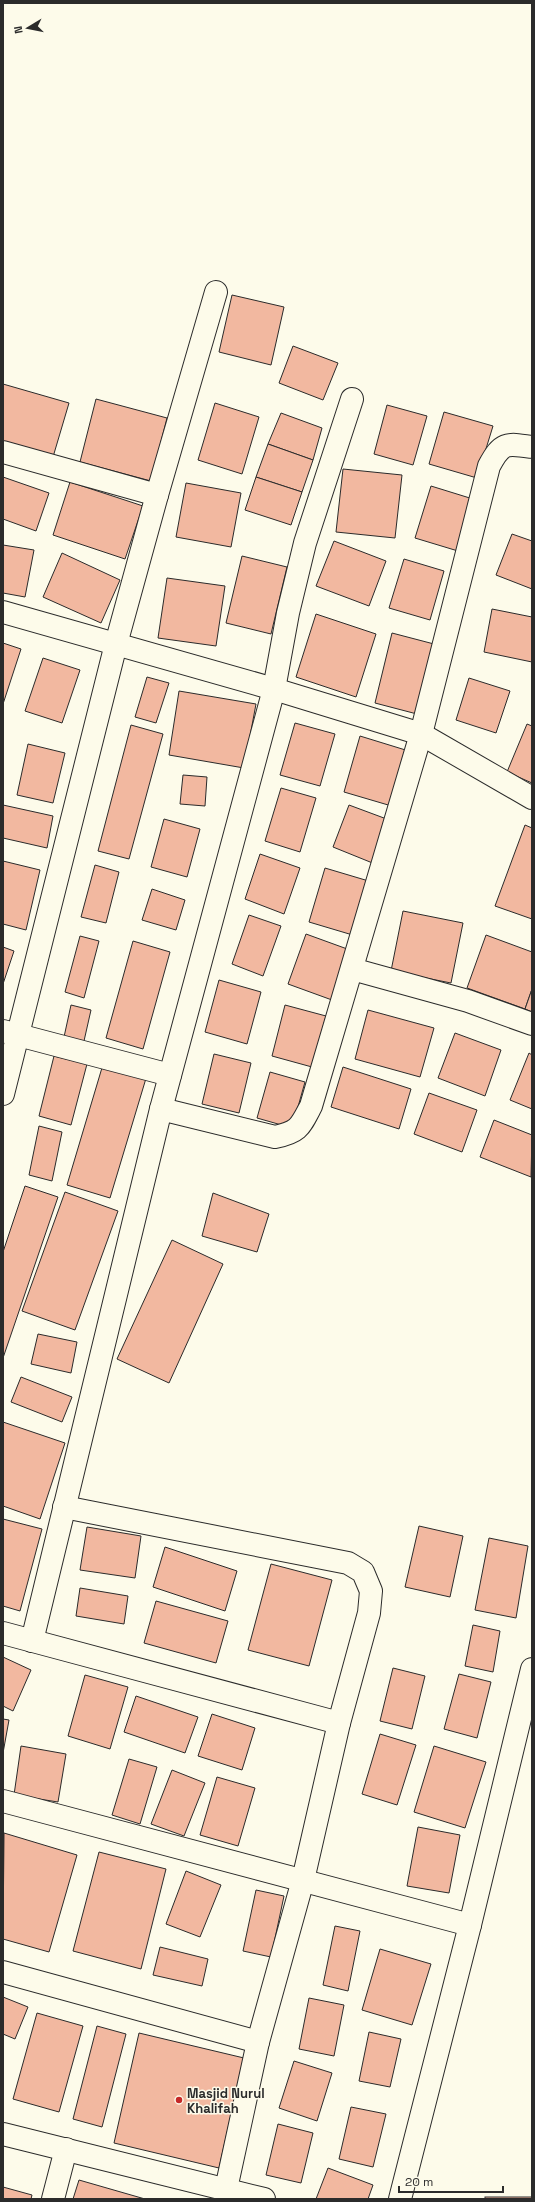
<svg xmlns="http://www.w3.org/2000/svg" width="535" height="2202" viewBox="0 0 535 2202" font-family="'Space Grotesk',sans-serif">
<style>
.building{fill:#f2b8a0;stroke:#2b2b2b}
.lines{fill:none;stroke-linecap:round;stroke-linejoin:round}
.street-casing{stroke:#2b2b2b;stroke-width:24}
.street{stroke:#fdfbea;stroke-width:22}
.poi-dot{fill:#c62828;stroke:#fdfbea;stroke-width:1.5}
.labels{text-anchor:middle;stroke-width:3;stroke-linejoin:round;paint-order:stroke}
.poi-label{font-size:13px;font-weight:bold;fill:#2b2b2b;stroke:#fdfbea;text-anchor:start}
</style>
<rect width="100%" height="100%" fill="#fdfbea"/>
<g class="building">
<polygon points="232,295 284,307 271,365 219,352"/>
<polygon points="293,346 338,363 323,400 279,383"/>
<polygon points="3,384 69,403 53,457 3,443"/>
<polygon points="96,399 167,418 151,481 80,462"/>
<polygon points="215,403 259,417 242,474 198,460"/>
<polygon points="387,405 427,416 413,465 374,454"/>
<polygon points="444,412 493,426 477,478 429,464"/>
<polygon points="281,413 322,428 313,460 268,444"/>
<polygon points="268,444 313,460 302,492 256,477"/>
<polygon points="343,469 402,475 395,538 336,532"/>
<polygon points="3,477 49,493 36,531 3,519"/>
<polygon points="256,477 302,492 291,525 245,510"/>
<polygon points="70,482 143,506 125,559 53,535"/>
<polygon points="186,483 241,493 231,547 176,537"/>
<polygon points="431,486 473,499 458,551 415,538"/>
<polygon points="512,534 532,541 532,589 496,575"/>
<polygon points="334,541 386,561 369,606 316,586"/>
<polygon points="3,545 34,550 25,597 3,593"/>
<polygon points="62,553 120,580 101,623 43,597"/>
<polygon points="242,556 287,567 271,634 226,623"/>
<polygon points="404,559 444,571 430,620 389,608"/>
<polygon points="167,578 225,586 216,646 158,638"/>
<polygon points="492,609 532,617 532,662 484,652"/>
<polygon points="316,614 376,634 356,697 296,677"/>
<polygon points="392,633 434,644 417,714 375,703"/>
<polygon points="3,643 21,649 3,704"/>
<polygon points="43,658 80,670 62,723 25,711"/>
<polygon points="147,677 169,683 156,723 135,717"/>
<polygon points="469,678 510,691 496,733 456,720"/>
<polygon points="179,691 256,704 244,768 169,755"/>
<polygon points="295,723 335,734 320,786 280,775"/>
<polygon points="527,724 532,726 532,783 507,772"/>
<polygon points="131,725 163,734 129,859 98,851"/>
<polygon points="360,736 412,752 395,807 344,792"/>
<polygon points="28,744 65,753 53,803 17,795"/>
<polygon points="183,775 207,777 205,806 180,804"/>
<polygon points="281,788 316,798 300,852 265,841"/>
<polygon points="3,805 53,816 47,848 3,838"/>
<polygon points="349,805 392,821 375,864 333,847"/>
<polygon points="164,819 200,829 187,877 151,867"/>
<polygon points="525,825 532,828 532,919 495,906"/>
<polygon points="260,854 300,868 284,914 245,899"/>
<polygon points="3,861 40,870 26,930 3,924"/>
<polygon points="95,865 119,872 106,923 81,917"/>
<polygon points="325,868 372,882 356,936 309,922"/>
<polygon points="152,889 185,900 176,930 142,920"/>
<polygon points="403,911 463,923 451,983 391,971"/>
<polygon points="249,915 281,926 263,976 232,964"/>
<polygon points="306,934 350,950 332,1000 288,984"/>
<polygon points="486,935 532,952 532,989 525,1009 467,988"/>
<polygon points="80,936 99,941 84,998 65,992"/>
<polygon points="133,941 170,952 143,1049 106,1038"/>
<polygon points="3,947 14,951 3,984"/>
<polygon points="219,980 261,992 247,1044 205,1032"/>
<polygon points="532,989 532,1012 525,1009"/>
<polygon points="71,1005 91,1010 84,1041 64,1037"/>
<polygon points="285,1005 326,1016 312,1067 272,1056"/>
<polygon points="368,1010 434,1028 420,1077 355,1059"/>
<polygon points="455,1033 501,1050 485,1096 438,1078"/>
<polygon points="529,1053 532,1055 532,1109 510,1100"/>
<polygon points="214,1054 251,1063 239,1113 202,1104"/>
<polygon points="54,1056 87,1064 71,1125 39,1116"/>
<polygon points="104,1061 147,1075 110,1198 67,1185"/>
<polygon points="343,1067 411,1089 399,1129 331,1107"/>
<polygon points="270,1072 305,1082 292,1128 257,1118"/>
<polygon points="429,1093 477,1110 462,1152 414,1134"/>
<polygon points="494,1120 532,1135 531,1177 480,1157"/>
<polygon points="39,1126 62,1132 52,1181 29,1175"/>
<polygon points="25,1186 58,1197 3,1358 3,1252"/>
<polygon points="65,1192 118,1211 75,1330 22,1311"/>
<polygon points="213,1193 269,1214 257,1252 202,1236"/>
<polygon points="172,1240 223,1264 169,1383 117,1359"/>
<polygon points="38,1334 77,1342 71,1373 31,1364"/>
<polygon points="21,1377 72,1397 62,1422 11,1402"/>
<polygon points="3,1422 65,1443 40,1519 3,1506"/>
<polygon points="3,1519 42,1529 20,1611 3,1606"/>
<polygon points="419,1526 463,1536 450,1597 405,1587"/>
<polygon points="87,1527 141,1536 135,1578 80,1570"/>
<polygon points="489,1538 528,1546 516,1618 475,1610"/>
<polygon points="165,1547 237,1571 225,1611 153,1587"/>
<polygon points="271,1564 332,1580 309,1666 248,1650"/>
<polygon points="80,1588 128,1596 124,1624 76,1616"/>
<polygon points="156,1601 228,1621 216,1663 144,1643"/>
<polygon points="473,1625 500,1631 493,1672 465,1666"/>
<polygon points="3,1657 31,1670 13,1711 3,1706"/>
<polygon points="393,1668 425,1676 412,1729 380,1721"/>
<polygon points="459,1674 491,1682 477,1738 444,1729"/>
<polygon points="85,1675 128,1687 110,1749 68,1736"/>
<polygon points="136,1696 198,1717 185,1753 124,1732"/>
<polygon points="212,1714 255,1728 242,1770 198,1756"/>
<polygon points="3,1719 9,1720 3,1753"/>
<polygon points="380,1734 416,1745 397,1805 362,1794"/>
<polygon points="21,1746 66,1754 58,1802 14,1795"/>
<polygon points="434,1746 486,1762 465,1828 414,1812"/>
<polygon points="129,1759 157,1767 140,1824 112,1815"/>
<polygon points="172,1770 205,1783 184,1836 151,1824"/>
<polygon points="217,1777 255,1788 238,1846 200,1835"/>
<polygon points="418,1827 460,1835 449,1893 407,1886"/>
<polygon points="4,1833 77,1855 49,1952 3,1939"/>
<polygon points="99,1852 166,1869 141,1969 73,1951"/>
<polygon points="186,1871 221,1885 200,1937 166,1924"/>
<polygon points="256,1890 284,1896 271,1957 243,1951"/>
<polygon points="335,1926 360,1931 348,1991 323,1985"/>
<polygon points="160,1947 208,1959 202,1986 153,1975"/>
<polygon points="380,1949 431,1964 412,2025 362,2010"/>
<polygon points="3,1997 28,2007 15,2039 3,2034"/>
<polygon points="309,1998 344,2005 334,2056 299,2049"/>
<polygon points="37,2013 83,2026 59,2112 13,2099"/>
<polygon points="97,2026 126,2034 102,2127 73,2119"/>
<polygon points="369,2032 401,2039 390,2087 359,2081"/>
<polygon points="139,2033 244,2058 219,2168 114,2143"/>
<polygon points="294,2061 332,2073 317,2121 279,2108"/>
<polygon points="351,2107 386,2114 373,2167 339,2159"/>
<polygon points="278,2124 313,2133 301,2183 266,2175"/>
<polygon points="328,2168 373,2185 368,2199 316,2199"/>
<polygon points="79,2180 145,2199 73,2199"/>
<polygon points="3,2187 32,2195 31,2199 3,2199"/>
<rect x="485" y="2197" width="47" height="2"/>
</g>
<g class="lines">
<defs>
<g id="street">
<polyline points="3,452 157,495"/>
<polyline points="3,612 274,689 421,734 532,798"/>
<polyline points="352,969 468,1001 532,1024"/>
<polyline points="3,1031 170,1075"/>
<polyline points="3,1094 116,644 157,495 216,292"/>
<path d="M 161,1109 L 275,1137 C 299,1132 300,1127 311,1106 L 421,734 L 489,466 C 502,442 506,443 532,447"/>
<polyline points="64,1507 348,1563 363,1572 371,1591 369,1613 339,1723 303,1880 258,2042 226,2189"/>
<polyline points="3,1633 339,1723"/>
<polyline points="32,1641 161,1109 274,689 288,613 305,543 352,399"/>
<polyline points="3,1801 470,1925 400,2199"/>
<polyline points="470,1925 532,1669"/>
<polyline points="3,1972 258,2042"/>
<polyline points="3,2134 264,2199"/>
<polyline points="53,2199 66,2149"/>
</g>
</defs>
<use href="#street" class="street-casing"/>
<use href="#street" class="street"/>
</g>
<circle class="poi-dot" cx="179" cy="2100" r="4"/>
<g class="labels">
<g class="poi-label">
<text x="187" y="2098">Masjid Nurul<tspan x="187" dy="15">Khalifah</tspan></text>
</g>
</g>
<rect width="535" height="2202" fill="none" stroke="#2b2b2b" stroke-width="8"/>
<g transform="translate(28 28) rotate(260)" stroke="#fdfbea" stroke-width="3" paint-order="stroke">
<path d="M0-3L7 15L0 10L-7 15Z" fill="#2b2b2b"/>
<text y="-6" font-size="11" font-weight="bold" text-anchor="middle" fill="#2b2b2b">N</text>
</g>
<path d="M399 2186v6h104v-6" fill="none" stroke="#2b2b2b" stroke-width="2"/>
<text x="405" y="2186" font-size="12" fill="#2b2b2b" stroke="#fdfbea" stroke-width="3" paint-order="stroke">20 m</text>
</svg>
